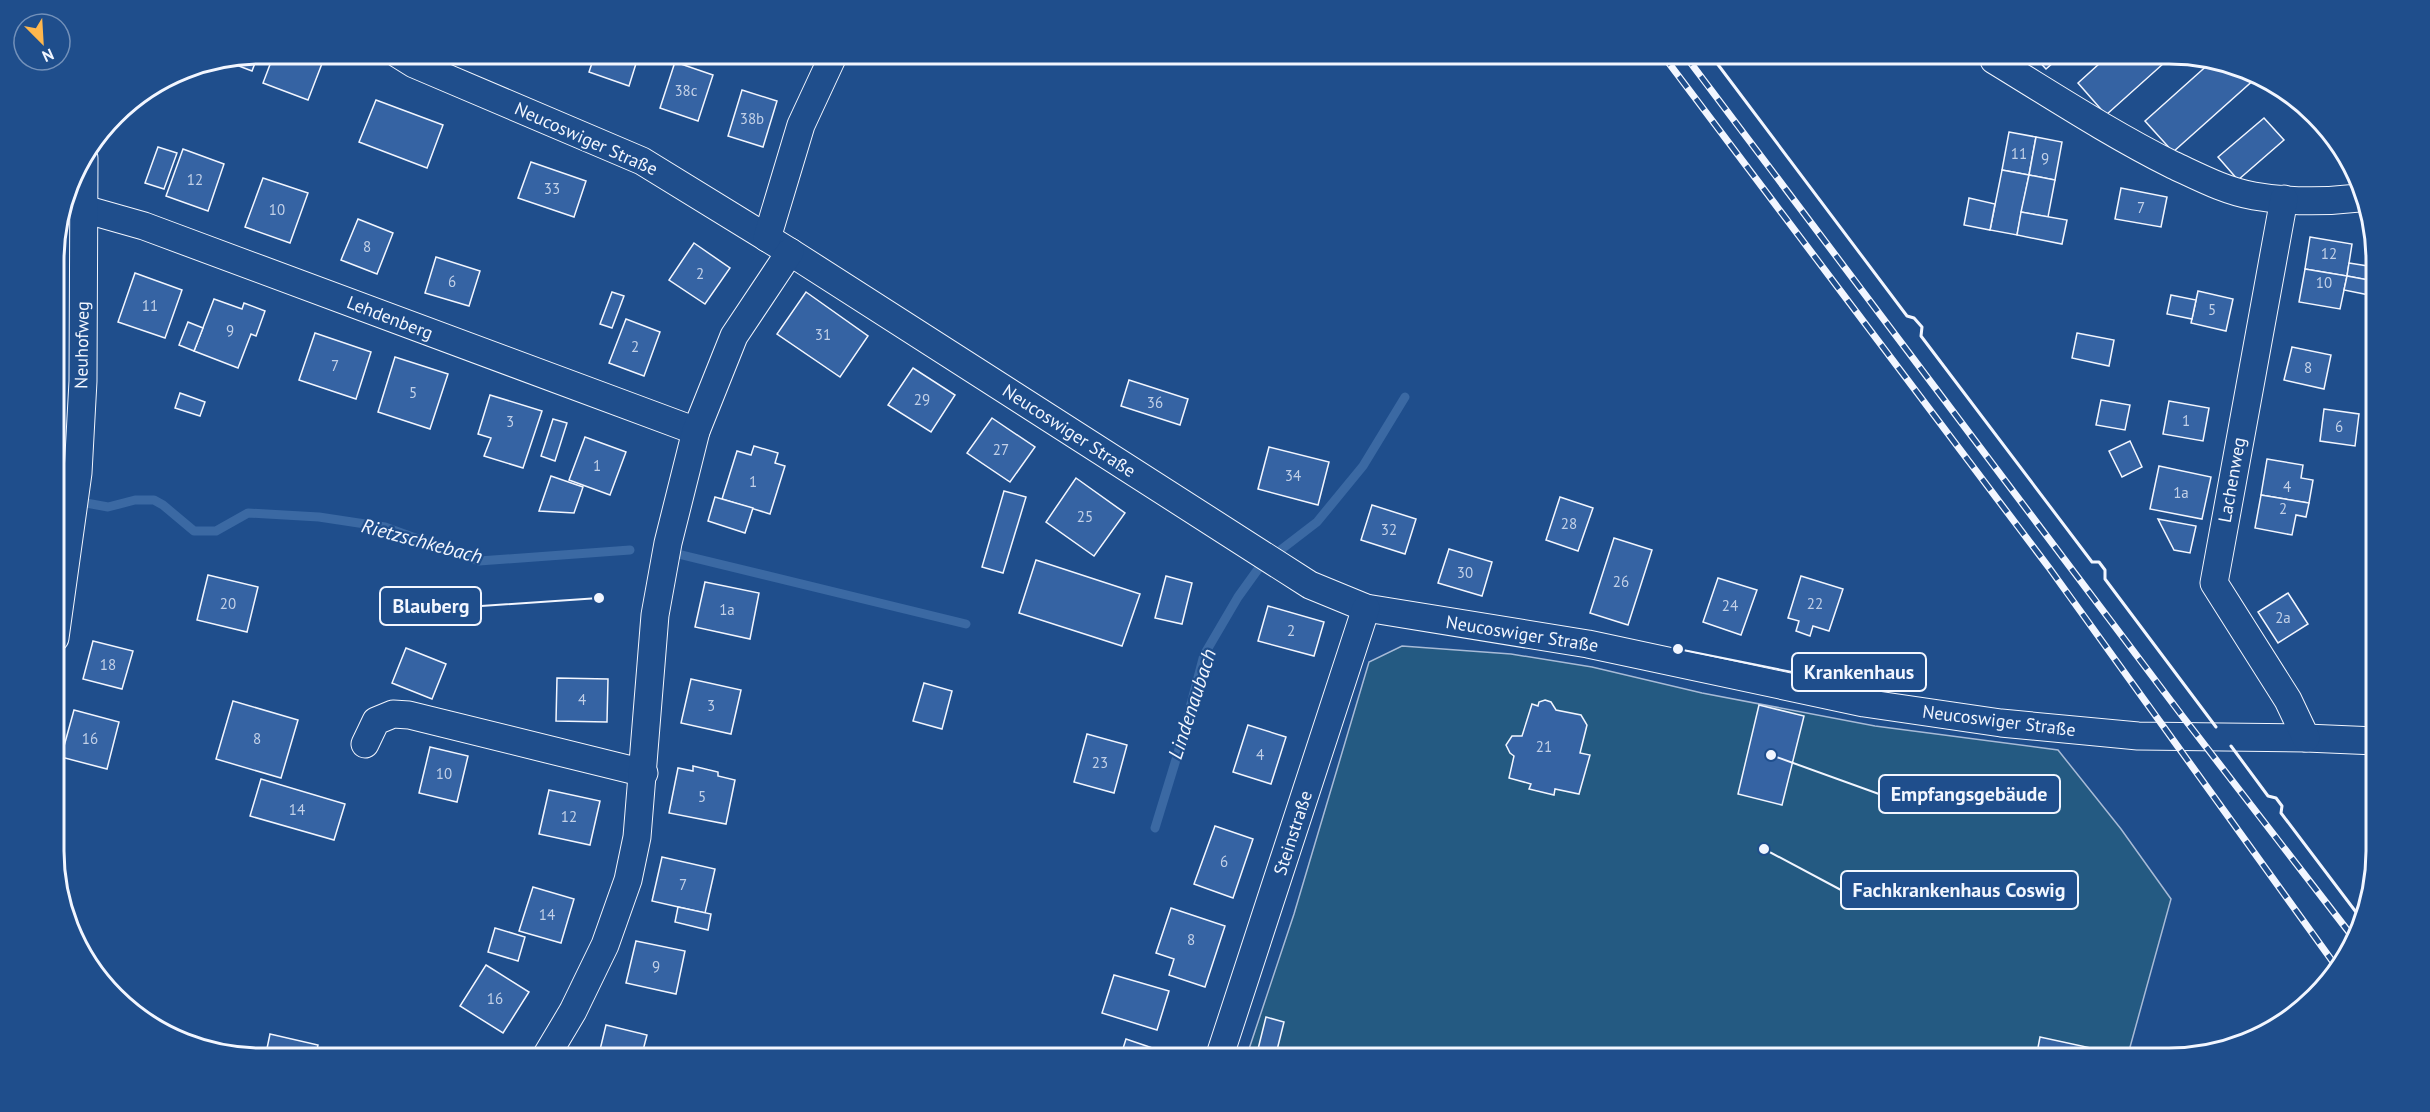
<svg xmlns="http://www.w3.org/2000/svg" width="2430" height="1112" viewBox="0 0 2430 1112" font-family="'PT Sans',sans-serif">
<style>
.green{fill:#245a82;stroke:#a8bbd7;stroke-width:1.5}
.lines{fill:none;stroke-linecap:round;stroke-linejoin:round}
.stream{stroke:#3b69a3;stroke-width:9}
.building{fill:#3563a3;stroke:#f2f6ff;stroke-width:1.5}
.minor-casing{stroke:#f2f6ff;stroke-width:29}
.minor{stroke:#1f4e8c;stroke-width:27}
.rail-casing{stroke:#f2f6ff;stroke-width:7}
.rail{stroke:#1f4e8c;stroke-width:4.5;stroke-dasharray:14;stroke-linecap:butt}
.wall{stroke:#f2f6ff;stroke-width:3}
.labels{text-anchor:middle;stroke-width:4.5;stroke-linejoin:round;paint-order:stroke}
.number-label{font-size:15px;fill:#c3d1e8}
.street-label{font-size:18px;fill:#f2f6ff;stroke:#1f4e8c}
.water-label{font-size:20px;font-style:italic;fill:#f2f6ff;stroke:#1f4e8c}
.rim{fill:none;stroke:#f2f6ff;stroke-width:3}
.leader{fill:none;stroke:#f2f6ff;stroke-width:2}
.callout-dot{fill:#f2f6ff;stroke:#1f4e8c;stroke-width:2}
.callout{fill:#1f4e8c;stroke:#f2f6ff;stroke-width:2}
.callout-label{font-size:20px;text-anchor:middle;font-weight:bold;fill:#f2f6ff}
</style>
<rect width="100%" height="100%" fill="#1f4e8c"/>
<polygon class="green" points="1402,646 1511,654 1592,667 1702,693 1875,726 2058,750 2121,829 2171,899 2127,1058 1246,1058 1294,914 1369,662"/>
<g class="lines">
<g class="stream">
<polyline points="55,493 62,496"/>
<polyline points="86,503 108,507 135,500 154,500 163,505 194,531 216,531 248,513 319,517 385,527 479,561 630,550"/>
<polyline points="682,555 966,624"/>
<polyline points="1155,828 1178,753 1204,655 1238,597 1261,565 1317,522 1363,466 1405,397"/>
</g>
</g>
<g class="building">
<polygon points="274,54 306,54 323,61 308,100 263,83"/>
<polygon points="523,54 545,54 543,61"/>
<polygon points="595,54 639,54 629,86 589,72"/>
<polygon points="2032,54 2063,54 2046,69"/>
<polygon points="2110,54 2169,54 2173,55 2106,115 2078,83"/>
<polygon points="258,55 252,71 231,63 232,60"/>
<polygon points="675,62 713,75 698,121 660,108"/>
<polygon points="2211,62 2248,70 2257,77 2173,152 2145,121"/>
<polygon points="742,90 777,101 763,147 728,136"/>
<polygon points="376,100 443,125 427,168 359,142"/>
<polygon points="2264,118 2284,140 2238,180 2218,157"/>
<polygon points="2009,132 2036,137 2029,175 2002,170"/>
<polygon points="2036,137 2062,142 2055,180 2029,175"/>
<polygon points="158,147 177,153 164,189 145,183"/>
<polygon points="183,149 224,164 208,211 166,196"/>
<polygon points="531,162 586,181 574,217 518,198"/>
<polygon points="2002,170 2029,175 2017,235 1990,230"/>
<polygon points="2029,175 2055,180 2048,217 2021,212"/>
<polygon points="263,178 308,193 290,243 245,227"/>
<polygon points="2121,188 2167,197 2161,227 2115,219"/>
<polygon points="1969,198 1995,204 1990,230 1964,225"/>
<polygon points="2021,212 2067,220 2062,244 2017,235"/>
<polygon points="358,219 393,233 377,274 341,260"/>
<polygon points="2310,237 2352,244 2347,276 2305,269"/>
<polygon points="694,243 730,268 705,304 669,280"/>
<polygon points="436,257 480,271 469,306 425,293"/>
<polygon points="2349,263 2374,267 2374,281 2347,276"/>
<polygon points="2305,269 2347,276 2340,309 2299,302"/>
<polygon points="135,273 182,290 165,338 118,322"/>
<polygon points="2347,276 2374,281 2374,296 2344,290"/>
<polygon points="2198,291 2233,299 2226,331 2191,323"/>
<polygon points="612,292 624,296 612,328 600,324"/>
<polygon points="806,292 868,336 840,377 777,334"/>
<polygon points="2171,295 2196,300 2192,319 2167,314"/>
<polygon points="214,299 242,309 244,303 265,311 256,336 251,334 238,368 194,351"/>
<polygon points="626,319 660,332 644,376 609,363"/>
<polygon points="188,322 203,328 194,351 179,345"/>
<polygon points="315,333 371,352 356,399 299,380"/>
<polygon points="2077,333 2114,340 2109,366 2072,358"/>
<polygon points="2292,347 2331,355 2324,389 2284,380"/>
<polygon points="395,357 448,374 430,429 378,412"/>
<polygon points="913,368 955,395 931,432 888,405"/>
<polygon points="1129,380 1188,399 1180,425 1121,406"/>
<polygon points="180,393 205,402 200,416 175,408"/>
<polygon points="490,395 542,411 523,468 484,456 491,438 478,434"/>
<polygon points="2101,400 2130,405 2125,430 2096,425"/>
<polygon points="2169,401 2209,408 2203,441 2163,434"/>
<polygon points="2324,409 2359,414 2355,446 2320,441"/>
<polygon points="992,418 1035,447 1010,482 967,453"/>
<polygon points="553,419 567,423 555,461 541,456"/>
<polygon points="585,437 626,452 610,495 569,480"/>
<polygon points="2130,441 2142,467 2122,477 2109,451"/>
<polygon points="754,446 778,453 775,463 785,466 770,514 722,499 737,451 751,455"/>
<polygon points="1269,447 1329,462 1318,505 1258,489"/>
<polygon points="2267,459 2303,465 2301,478 2313,480 2309,503 2261,495"/>
<polygon points="2159,466 2211,477 2202,519 2150,509"/>
<polygon points="551,476 583,487 574,513 539,511"/>
<polygon points="1076,478 1125,513 1094,556 1046,522"/>
<polygon points="1004,491 1026,497 1003,573 982,567"/>
<polygon points="2261,495 2309,503 2306,517 2296,515 2292,535 2255,528"/>
<polygon points="715,497 753,508 745,533 708,521"/>
<polygon points="1560,497 1593,508 1578,551 1546,540"/>
<polygon points="1372,505 1416,519 1405,554 1361,540"/>
<polygon points="2158,519 2196,526 2190,553 2174,550"/>
<polygon points="1614,538 1652,550 1628,625 1590,613"/>
<polygon points="1449,549 1492,562 1482,596 1438,583"/>
<polygon points="1036,560 1140,594 1122,646 1019,613"/>
<polygon points="208,575 258,587 247,632 197,620"/>
<polygon points="1166,576 1192,583 1182,624 1155,618"/>
<polygon points="1801,576 1843,589 1829,631 1813,626 1810,636 1796,631 1799,621 1788,618"/>
<polygon points="1718,578 1757,590 1741,635 1703,622"/>
<polygon points="705,582 759,593 750,639 695,627"/>
<polygon points="2288,593 2308,624 2278,643 2258,612"/>
<polygon points="1268,606 1324,622 1314,656 1258,641"/>
<polygon points="93,641 133,651 122,689 83,679"/>
<polygon points="406,648 446,664 432,699 392,683"/>
<polygon points="557,678 608,679 607,722 556,721"/>
<polygon points="691,679 741,690 731,734 681,723"/>
<polygon points="924,683 952,691 942,729 913,721"/>
<polygon points="1545,700 1551,702 1556,710 1581,715 1587,725 1580,753 1590,755 1579,794 1555,789 1554,795 1529,789 1531,784 1509,778 1514,756 1510,753 1506,745 1512,736 1522,736 1532,704 1538,706 1539,702"/>
<polygon points="233,701 298,720 281,778 216,759"/>
<polygon points="1759,705 1804,716 1782,805 1738,794"/>
<polygon points="74,710 119,722 107,769 61,757"/>
<polygon points="1248,725 1286,737 1271,784 1233,772"/>
<polygon points="1087,734 1127,745 1114,793 1074,782"/>
<polygon points="430,747 468,756 457,802 419,793"/>
<polygon points="693,766 718,772 718,776 735,780 726,824 669,813 678,768 693,771"/>
<polygon points="261,779 345,804 334,840 250,816"/>
<polygon points="549,790 600,801 590,845 539,834"/>
<polygon points="1215,826 1253,839 1233,898 1194,884"/>
<polygon points="662,857 715,869 705,913 652,901"/>
<polygon points="533,887 574,899 561,943 519,931"/>
<polygon points="678,907 711,914 708,930 675,922"/>
<polygon points="1171,908 1225,926 1205,987 1169,975 1174,959 1156,953"/>
<polygon points="495,928 525,937 518,961 488,952"/>
<polygon points="636,941 685,951 676,994 626,983"/>
<polygon points="486,965 529,992 503,1033 460,1006"/>
<polygon points="1114,975 1169,991 1157,1030 1102,1013"/>
<polygon points="1266,1017 1284,1022 1275,1058 1257,1053"/>
<polygon points="606,1025 647,1035 641,1058 598,1058"/>
<polygon points="270,1034 318,1045 315,1058 265,1058"/>
<polygon points="2040,1037 2091,1048 2089,1058 2036,1058"/>
<polygon points="1126,1039 1173,1055 1172,1058 1120,1058"/>
</g>
<g class="lines">
<defs>
<g id="minor">
<polyline points="398,54 414,64 642,161 790,252 1310,585 1366,608 1588,644 1864,703 2001,723 2138,736 2306,738 2376,741"/>
<path d="M 1994,60 C 2053,96 2111,134 2173,165 C 2199,177 2225,191 2254,196 C 2288,202 2324,202 2359,198"/>
<polyline points="2284,199 2214,583 2288,700 2306,738"/>
<polyline points="84,209 144,226 696,431"/>
<polyline points="767,238 801,125 834,54"/>
<polyline points="55,638 78,473 83,381 84,158"/>
<polyline points="365,744 376,721 393,714 409,715 644,773"/>
<polyline points="545,1058 573,1011 605,945 628,880 637,837 655,615 668,543 696,431 734,336 790,252"/>
<polyline points="1219,1058 1366,608"/>
</g>
</defs>
<use href="#minor" class="minor-casing"/>
<use href="#minor" class="minor"/>
<defs>
<g id="rail">
<polyline points="1662,54 2050,569 2338,969"/>
<polyline points="1684,54 2183,717 2355,940"/>
</g>
</defs>
<use href="#rail" class="rail-casing"/>
<use href="#rail" class="rail"/>
<g class="wall">
<polyline points="1710,54 1907,316 1914,318 1922,327 1921,336 2092,562 2099,562 2105,570 2105,579 2216,727"/>
<polyline points="2231,746 2268,796 2276,798 2282,806 2281,813 2362,920"/>
</g>
</g>
<g class="labels">
<g class="number-label">
<text x="686" y="96">38c</text>
<text x="752" y="124">38b</text>
<text x="2019" y="159">11</text>
<text x="2045" y="164">9</text>
<text x="195" y="185">12</text>
<text x="552" y="194">33</text>
<text x="2141" y="213">7</text>
<text x="277" y="215">10</text>
<text x="367" y="252">8</text>
<text x="2329" y="259">12</text>
<text x="700" y="279">2</text>
<text x="452" y="287">6</text>
<text x="2324" y="288">10</text>
<text x="150" y="311">11</text>
<text x="2212" y="315">5</text>
<text x="230" y="336">9</text>
<text x="823" y="340">31</text>
<text x="635" y="352">2</text>
<text x="335" y="371">7</text>
<text x="2308" y="373">8</text>
<text x="413" y="398">5</text>
<text x="922" y="405">29</text>
<text x="1155" y="408">36</text>
<text x="2186" y="426">1</text>
<text x="510" y="427">3</text>
<text x="2339" y="432">6</text>
<text x="1001" y="455">27</text>
<text x="597" y="471">1</text>
<text x="1293" y="481">34</text>
<text x="753" y="487">1</text>
<text x="2287" y="492">4</text>
<text x="2181" y="498">1a</text>
<text x="2283" y="514">2</text>
<text x="1085" y="522">25</text>
<text x="1569" y="529">28</text>
<text x="1389" y="535">32</text>
<text x="1465" y="578">30</text>
<text x="1621" y="587">26</text>
<text x="228" y="609">20</text>
<text x="1815" y="609">22</text>
<text x="1730" y="611">24</text>
<text x="727" y="615">1a</text>
<text x="2283" y="623">2a</text>
<text x="1291" y="636">2</text>
<text x="108" y="670">18</text>
<text x="582" y="705">4</text>
<text x="711" y="711">3</text>
<text x="90" y="744">16</text>
<text x="257" y="744">8</text>
<text x="1544" y="752">21</text>
<text x="1260" y="760">4</text>
<text x="1100" y="768">23</text>
<text x="444" y="779">10</text>
<text x="702" y="802">5</text>
<text x="297" y="815">14</text>
<text x="569" y="822">12</text>
<text x="1224" y="867">6</text>
<text x="683" y="890">7</text>
<text x="547" y="920">14</text>
<text x="1191" y="945">8</text>
<text x="656" y="972">9</text>
<text x="495" y="1004">16</text>
</g>
<g class="street-label">
<text transform="translate(586 139) rotate(24)" y="6">Neucoswiger Straße</text>
<text transform="translate(390 318) rotate(21)" y="6">Lehdenberg</text>
<text transform="translate(82 345) rotate(-89)" y="6">Neuhofweg</text>
<text transform="translate(1069 431) rotate(33)" y="6">Neucoswiger Straße</text>
<text transform="translate(2232 480) rotate(-80)" y="6">Lachenweg</text>
<text transform="translate(1522 634) rotate(9)" y="6">Neucoswiger Straße</text>
<text transform="translate(1999 721) rotate(7)" y="6">Neucoswiger Straße</text>
<text transform="translate(1293 833) rotate(-72)" y="6">Steinstraße</text>
</g>
<g class="water-label">
<text transform="translate(422 541) rotate(15)" y="7">Rietzschkebach</text>
<text transform="translate(1192 704) rotate(-72)" y="7">Lindenaubach</text>
</g>
</g>
<path d="M0 0H2430V1112H0ZM261 64H2169A197 197 0 0 1 2366 261V851A197 197 0 0 1 2169 1048H261A197 197 0 0 1 64 851V261A197 197 0 0 1 261 64Z" fill="#1f4e8c" fill-rule="evenodd"/>
<path class="rim" d="M261 64H2169A197 197 0 0 1 2366 261V851A197 197 0 0 1 2169 1048H261A197 197 0 0 1 64 851V261A197 197 0 0 1 261 64Z"/>
<path class="leader" d="M599 598L481 606M1678 649L1792 672M1771 755L1879 794M1764 849L1841 890"/>
<g class="callout-dot">
<circle cx="599" cy="598" r="6"/>
<circle cx="1678" cy="649" r="6"/>
<circle cx="1771" cy="755" r="6"/>
<circle cx="1764" cy="849" r="6"/>
</g>
<g class="callout">
<rect x="380" y="587" width="101" height="38" rx="6"/>
<rect x="1792" y="653" width="134" height="38" rx="6"/>
<rect x="1879" y="775" width="181" height="38" rx="6"/>
<rect x="1841" y="871" width="237" height="38" rx="6"/>
</g>
<g class="callout-label">
<text x="431" y="613">Blauberg</text>
<text x="1859" y="679">Krankenhaus</text>
<text x="1969" y="801">Empfangsgebäude</text>
<text x="1959" y="897">Fachkrankenhaus Coswig</text>
</g>
<g transform="translate(42 42) rotate(156)"><circle r="28" fill="#1f4e8c" stroke="#7391ba" stroke-width="1.5"/>
<path d="M0-4.5L10 22L0 15L-10 22Z" fill="#ffb74d"/>
<text y="-9" font-size="16" font-weight="bold" text-anchor="middle" fill="#f2f6ff">N</text>
</g>
</svg>
